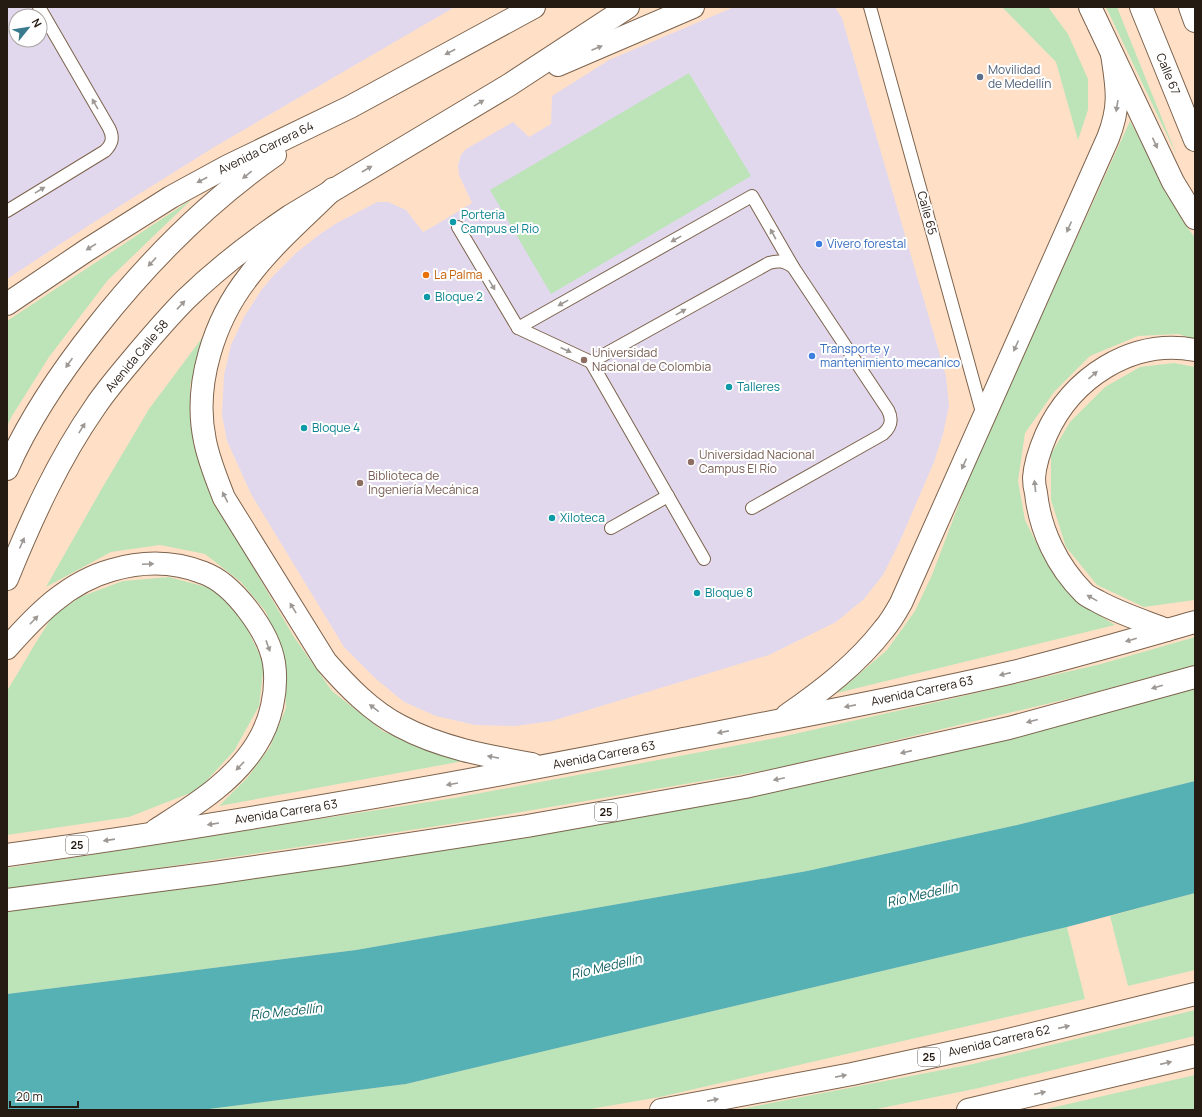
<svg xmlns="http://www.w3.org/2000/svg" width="1202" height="1117" viewBox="0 0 1202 1117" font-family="Manrope,sans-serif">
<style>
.education{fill:#e1d8ed;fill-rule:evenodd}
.green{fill:#bce4b8}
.water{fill:#55b1b4}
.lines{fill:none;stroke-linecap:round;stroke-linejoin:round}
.lane-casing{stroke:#7d634d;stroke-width:14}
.secondary-casing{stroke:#7d634d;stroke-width:24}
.primary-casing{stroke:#7d634d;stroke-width:24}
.highway-casing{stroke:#7d634d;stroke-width:24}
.lane{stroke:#fff;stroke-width:12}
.secondary{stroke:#fff;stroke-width:22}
.primary{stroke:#fff;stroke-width:22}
.highway{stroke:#fff;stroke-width:22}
.oneway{fill:#9d9894}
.service-dot{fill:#5c6f8a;stroke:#fff;stroke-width:1.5}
.culture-dot{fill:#0f9aa8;stroke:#fff;stroke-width:1.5}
.shop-dot{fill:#3f7fe0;stroke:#fff;stroke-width:1.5}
.food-dot{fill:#e8710a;stroke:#fff;stroke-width:1.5}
.education-dot{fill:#8d6e63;stroke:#fff;stroke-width:1.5}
.labels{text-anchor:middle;stroke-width:4;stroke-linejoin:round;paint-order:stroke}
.shield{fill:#fff;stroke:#675f59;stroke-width:1}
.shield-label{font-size:11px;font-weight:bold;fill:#261b12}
.service-label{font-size:12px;fill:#4e5e75;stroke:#fff;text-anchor:start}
.street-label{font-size:12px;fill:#261b12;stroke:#fff}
.culture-label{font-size:12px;fill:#0d838f;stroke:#fff;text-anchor:start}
.shop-label{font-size:12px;fill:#366cbe;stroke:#fff;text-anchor:start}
.food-label{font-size:12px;fill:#c56008;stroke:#fff;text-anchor:start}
.education-label{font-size:12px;fill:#785e54;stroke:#fff;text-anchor:start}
.water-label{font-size:13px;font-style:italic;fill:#176366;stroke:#fff}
</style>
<rect width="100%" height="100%" fill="#ffe0c7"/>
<g class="education">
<path d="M 7,7 L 452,7 L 453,8 L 216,146 L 91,224 L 7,279 ZM 16,16 L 40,16 L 40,40 L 16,40 Z"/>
<polygon points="734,7 835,7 842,18 946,376 949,406 943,434 934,462 900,541 883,575 864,599 836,622 769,655 552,721 515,726 475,725 436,716 404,702 375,678 344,647 251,494 227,441 222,415 224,375 231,345 244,317 262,289 274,275 296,253 320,234 337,223 377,202 388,202 406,210 423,232 434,226 472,203 459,175 458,165 461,155 466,149 513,122 529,137 551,124 552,96 609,60"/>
</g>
<g class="green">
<polygon points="1002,7 1048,7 1068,34 1088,79 1088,110 1078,140 1056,62"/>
<polygon points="1106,7 1117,7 1177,156"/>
<polygon points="689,73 751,176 551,294 490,190"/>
<polygon points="1130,121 1183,221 1195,238 1195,339 1178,334 1138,336 1090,356 1054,392 1025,433 1018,481 1025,520 1046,562 1077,601 1115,625 837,693 887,650 915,611 932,575 976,459"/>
<polygon points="192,199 108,280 49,357 12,416 7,426 7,321"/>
<polygon points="205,334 190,386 194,444 213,499 294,637 332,691 384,732 469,760 219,806 248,777 270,747 286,708 284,664 266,612 241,582 205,554 160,545 111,552 46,587 101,490 149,409"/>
<polygon points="1174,363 1195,367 1195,600 1144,607 1097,585 1066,547 1051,500 1051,454 1070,422 1105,387 1140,367"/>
<polygon points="169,577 214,589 244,622 264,664 259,706 234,751 198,790 129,817 7,835 7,691 35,644 52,617 80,597 123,581"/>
<polygon points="1195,637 1195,665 1088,694 784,767 457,823 193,863 7,889 7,868 454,798 776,738 937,702 1101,664"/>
<polygon points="1195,687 1195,781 1017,825 807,871 356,950 7,994 7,911 340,864"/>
<polygon points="1195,893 1195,970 1128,986 1110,916"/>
<polygon points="1067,927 1085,999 660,1097 585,1110 201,1110 406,1084"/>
<polygon points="1195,1010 1195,1036 979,1088 872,1110 735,1110 973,1064"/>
<polygon points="1195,1075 1195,1110 1042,1110"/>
</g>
<polygon class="water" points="1195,781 1195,893 1067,927 406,1084 201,1110 7,1110 7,994 356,950 807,871 1017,825"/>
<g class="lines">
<defs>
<g id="lane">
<polyline points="870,7 983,416"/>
<path d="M 7,211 L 105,151 C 112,144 114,138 109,128 L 39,7"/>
<path d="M 458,227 L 518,328 L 591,362 L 769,263 C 779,260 785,261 793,267"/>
<path d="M 518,328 L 752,196 L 793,267 L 888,410 C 893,420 891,427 883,434 L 752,508"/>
<polyline points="591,362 704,559"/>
<polyline points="611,528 668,496"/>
</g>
<g id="secondary">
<polyline points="1141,7 1195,140"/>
<polyline points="1190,7 1195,21"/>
</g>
<g id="primary">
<polyline points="1090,7 1173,182 1195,218"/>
<polyline points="558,65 693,7"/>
<polyline points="7,304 87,250 171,197 228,166 350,107 534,7"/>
<path d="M 7,469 C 29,419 61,372 95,329 C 147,263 206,203 275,155"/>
<path d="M 7,579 C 31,520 58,460 95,407 C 107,389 122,372 136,355 C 152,336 168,317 186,299 C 218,268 253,241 290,216 L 509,85 L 628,7"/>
</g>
<g id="highway">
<path d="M 333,189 C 305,217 273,244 249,276 C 214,320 193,385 205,441 C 209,461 217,480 224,498 L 326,662 C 347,686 371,711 400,726 C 441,748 487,756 532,764"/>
<path d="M 1167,630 C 1144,621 1121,614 1099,602 C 1094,599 1088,597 1084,593 C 1057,566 1040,530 1036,493 C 1035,489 1034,483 1034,478 C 1035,462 1040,449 1046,435 C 1071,378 1132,338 1195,350"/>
<path d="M 7,648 C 36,615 68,582 112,570 C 143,561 174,561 204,573 C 234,584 269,632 274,663 C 278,690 271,722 256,745 C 232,783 193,806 156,830"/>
<path d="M 787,715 C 823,690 857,664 884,629 C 891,621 896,612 901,603 L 1108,138 C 1121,105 1117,87 1112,54"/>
<path d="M 7,855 C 230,824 452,785 673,741 C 787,719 901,698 1013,672 C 1074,657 1135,639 1195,622"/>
<polyline points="7,900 214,873 345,854 527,826 745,787 1009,728 1195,677"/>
<polyline points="661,1110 852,1074 1000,1042 1195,994"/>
<polyline points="968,1110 1195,1056"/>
</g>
</defs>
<use href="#lane" class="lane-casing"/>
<use href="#secondary" class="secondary-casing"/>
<use href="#primary" class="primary-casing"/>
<use href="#highway" class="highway-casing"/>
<use href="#lane" class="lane"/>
<use href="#secondary" class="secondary"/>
<use href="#primary" class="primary"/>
<use href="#highway" class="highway"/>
</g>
<defs><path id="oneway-solid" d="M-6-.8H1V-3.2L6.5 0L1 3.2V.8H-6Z"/></defs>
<g class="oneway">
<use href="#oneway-solid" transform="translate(597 48) rotate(-23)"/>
<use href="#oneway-solid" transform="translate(450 52) rotate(152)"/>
<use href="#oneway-solid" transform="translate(479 103) rotate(-31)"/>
<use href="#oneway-solid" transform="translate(95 104) rotate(-120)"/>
<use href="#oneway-solid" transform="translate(1117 106) rotate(99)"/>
<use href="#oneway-solid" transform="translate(1155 143) rotate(65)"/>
<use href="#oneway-solid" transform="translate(367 169) rotate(-30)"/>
<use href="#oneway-solid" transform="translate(247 175) rotate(141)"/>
<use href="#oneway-solid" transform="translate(202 180) rotate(152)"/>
<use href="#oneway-solid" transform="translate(40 190) rotate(-31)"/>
<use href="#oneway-solid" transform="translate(1069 227) rotate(114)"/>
<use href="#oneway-solid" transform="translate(773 234) rotate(-119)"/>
<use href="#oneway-solid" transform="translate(676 239) rotate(151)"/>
<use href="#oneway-solid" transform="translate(91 247) rotate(148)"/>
<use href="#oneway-solid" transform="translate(152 262) rotate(133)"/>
<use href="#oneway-solid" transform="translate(492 285) rotate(59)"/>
<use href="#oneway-solid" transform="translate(563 303) rotate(151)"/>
<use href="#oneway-solid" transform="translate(181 305) rotate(-47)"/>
<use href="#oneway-solid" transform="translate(681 312) rotate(-29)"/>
<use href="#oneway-solid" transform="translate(1016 346) rotate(114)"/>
<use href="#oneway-solid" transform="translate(566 350) rotate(25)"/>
<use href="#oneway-solid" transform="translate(69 363) rotate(125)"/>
<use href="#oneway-solid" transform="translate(1093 375) rotate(-41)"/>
<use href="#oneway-solid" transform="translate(82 428) rotate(-58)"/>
<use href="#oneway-solid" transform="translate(964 464) rotate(114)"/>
<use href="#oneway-solid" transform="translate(1035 486) rotate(-96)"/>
<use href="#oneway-solid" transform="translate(225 497) rotate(-117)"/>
<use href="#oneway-solid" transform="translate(22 543) rotate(-66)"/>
<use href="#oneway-solid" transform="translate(148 564) rotate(-2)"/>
<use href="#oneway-solid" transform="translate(1092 598) rotate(-151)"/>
<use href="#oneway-solid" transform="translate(293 608) rotate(-122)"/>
<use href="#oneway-solid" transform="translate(34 620) rotate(-46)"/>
<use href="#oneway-solid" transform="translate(1131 640) rotate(164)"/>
<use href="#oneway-solid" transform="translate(268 646) rotate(70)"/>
<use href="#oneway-solid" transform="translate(1005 674) rotate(167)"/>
<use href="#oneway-solid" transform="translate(1157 687) rotate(164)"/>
<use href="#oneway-solid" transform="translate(850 706) rotate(169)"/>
<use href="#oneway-solid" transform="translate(374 708) rotate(-143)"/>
<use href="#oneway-solid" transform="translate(1032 721) rotate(165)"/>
<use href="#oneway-solid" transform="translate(723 732) rotate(169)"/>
<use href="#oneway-solid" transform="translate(906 752) rotate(167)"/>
<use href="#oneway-solid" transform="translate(493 757) rotate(-169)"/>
<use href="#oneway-solid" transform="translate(240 766) rotate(134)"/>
<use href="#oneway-solid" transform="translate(779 779) rotate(168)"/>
<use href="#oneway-solid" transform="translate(452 784) rotate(170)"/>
<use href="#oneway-solid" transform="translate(213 824) rotate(171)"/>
<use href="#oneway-solid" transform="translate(109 840) rotate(172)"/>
<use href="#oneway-solid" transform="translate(1064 1027) rotate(-13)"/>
<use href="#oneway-solid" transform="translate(1166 1063) rotate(-13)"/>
<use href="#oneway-solid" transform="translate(841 1076) rotate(-11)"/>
<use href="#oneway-solid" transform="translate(1040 1093) rotate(-13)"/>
<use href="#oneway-solid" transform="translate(713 1100) rotate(-11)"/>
</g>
<circle class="service-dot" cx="980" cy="77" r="4"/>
<g class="culture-dot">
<circle cx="453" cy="222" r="4"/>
<circle cx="427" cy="297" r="4"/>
<circle cx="729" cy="387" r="4"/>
<circle cx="304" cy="428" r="4"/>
<circle cx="552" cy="518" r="4"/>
<circle cx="697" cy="593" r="4"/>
</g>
<g class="shop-dot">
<circle cx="819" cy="244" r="4"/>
<circle cx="812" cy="356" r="4"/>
</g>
<circle class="food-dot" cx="426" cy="275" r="4"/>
<g class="education-dot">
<circle cx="584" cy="360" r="4"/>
<circle cx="691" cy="462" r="4"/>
<circle cx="360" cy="483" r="4"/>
</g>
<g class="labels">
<g class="shield">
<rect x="595" y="803" width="22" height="18" rx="3"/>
<rect x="66" y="836" width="22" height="18" rx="3"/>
<rect x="918" y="1048" width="22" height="18" rx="3"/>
</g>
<g class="shield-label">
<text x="606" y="816">25</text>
<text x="77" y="849">25</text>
<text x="929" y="1061">25</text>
</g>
<g class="service-label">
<text x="988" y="74">Movilidad<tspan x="988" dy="14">de Medellín</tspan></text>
</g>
<g class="street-label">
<text transform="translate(1168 74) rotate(68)" y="4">Calle 67</text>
<text transform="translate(266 148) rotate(-26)" y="4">Avenida Carrera 64</text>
<text transform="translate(927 213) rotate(75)" y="4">Calle 65</text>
<text transform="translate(137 356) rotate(-50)" y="4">Avenida Calle 58</text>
<text transform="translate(922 691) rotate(-12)" y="4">Avenida Carrera 63</text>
<text transform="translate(604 755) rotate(-11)" y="4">Avenida Carrera 63</text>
<text transform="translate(286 812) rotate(-9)" y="4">Avenida Carrera 63</text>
<text transform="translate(999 1041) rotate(-13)" y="4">Avenida Carrera 62</text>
</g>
<g class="culture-label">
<text x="461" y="219">Porteria<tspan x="461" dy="14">Campus el Rio</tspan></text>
<text x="435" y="301">Bloque 2</text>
<text x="737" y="391">Talleres</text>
<text x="312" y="432">Bloque 4</text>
<text x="560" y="522">Xiloteca</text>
<text x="705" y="597">Bloque 8</text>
</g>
<g class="shop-label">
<text x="827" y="248">Vivero forestal</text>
<text x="820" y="353">Transporte y<tspan x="820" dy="14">mantenimiento mecaníco</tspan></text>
</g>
<g class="food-label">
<text x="434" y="279">La Palma</text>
</g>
<g class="education-label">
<text x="592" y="357">Universidad<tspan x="592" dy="14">Nacional de Colombia</tspan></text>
<text x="699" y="459">Universidad Nacional<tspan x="699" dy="14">Campus El Río</tspan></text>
<text x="368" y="480">Biblioteca de<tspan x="368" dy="14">Ingeniería Mecánica</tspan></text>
</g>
<g class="water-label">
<text transform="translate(922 894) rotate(-13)" y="5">Río Medellín</text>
<text transform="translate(606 966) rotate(-13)" y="5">Río Medellín</text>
<text transform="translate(286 1011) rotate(-6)" y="5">Río Medellín</text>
</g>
</g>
<rect width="1202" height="1117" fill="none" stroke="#261b12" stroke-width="16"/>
<g transform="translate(28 28) rotate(60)"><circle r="19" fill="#ffffff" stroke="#a8a4a0"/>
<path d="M0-3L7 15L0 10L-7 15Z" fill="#397a8c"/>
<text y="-6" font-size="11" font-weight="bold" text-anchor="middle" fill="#261b12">N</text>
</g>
<path d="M10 1101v6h68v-6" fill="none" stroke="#261b12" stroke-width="2"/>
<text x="16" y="1101" font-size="12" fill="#261b12" stroke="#ffffff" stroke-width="3" paint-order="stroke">20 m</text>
</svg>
